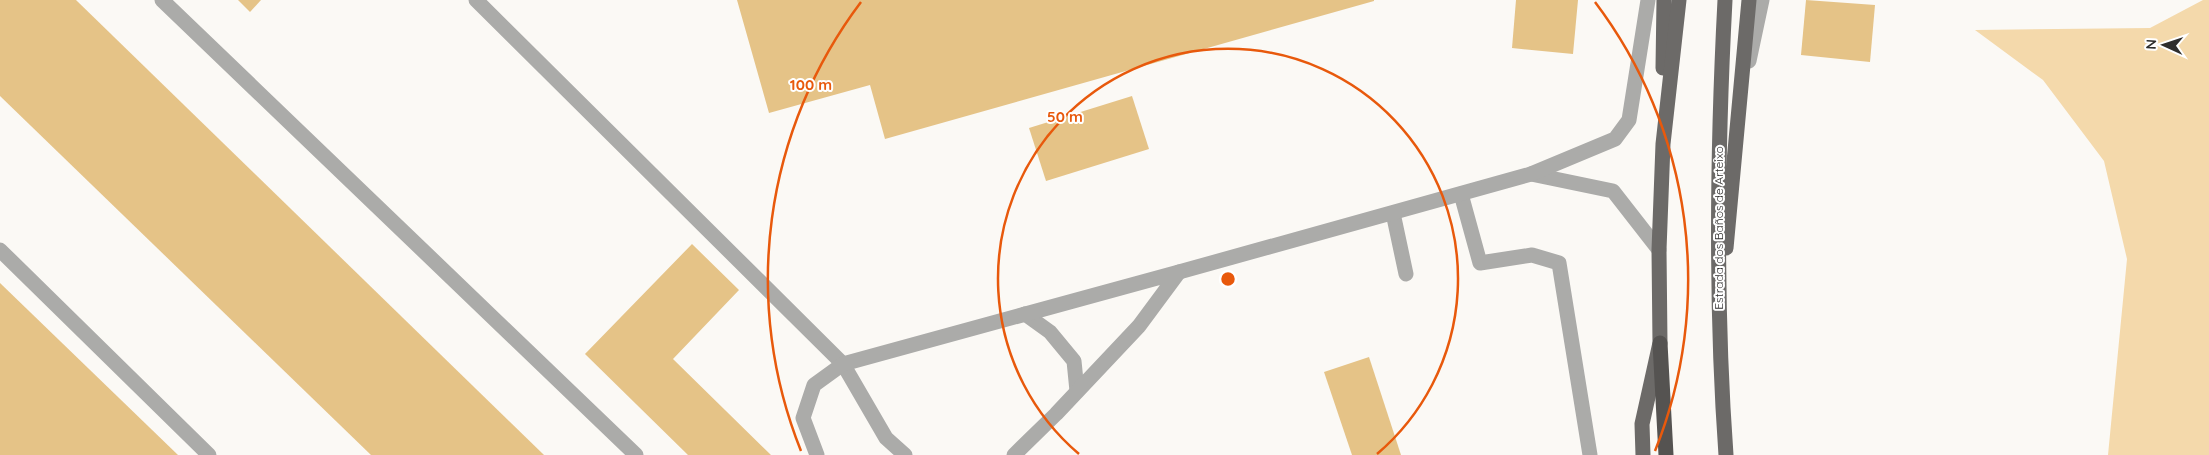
<svg xmlns="http://www.w3.org/2000/svg" width="2209" height="455" viewBox="0 0 2209 455" font-family="Quicksand,sans-serif">
<style>
.green{fill:#f4d9ab}
.building{fill:#e5c387}
.lines{fill:none;stroke-linecap:round;stroke-linejoin:round}
.minor{stroke:#ababa9;stroke-width:15}
.major{stroke:#6c6a68;stroke-width:15}
.highway{stroke:#555351;stroke-width:15}
.ring{fill:none;stroke:#e8590c;stroke-width:2.5}
.labels{text-anchor:middle;stroke-width:4;stroke-linejoin:round;paint-order:stroke}
.street-label{font-size:12px;fill:#2f2e2d;stroke:#fff}
.centre{fill:#e8590c;stroke:#fff;stroke-width:2.5}
.ring-label{font-size:15px;text-anchor:middle;font-weight:bold;fill:#e8590c;stroke:#fff;stroke-width:4;stroke-linejoin:round;paint-order:stroke}
</style>
<rect width="100%" height="100%" fill="#fbf9f5"/>
<polygon class="green" points="2203,0 2209,0 2209,455 2108,455 2127,259 2104,161 2043,80 1975,30 2150,28"/>
<g class="building">
<polygon points="0,0 76,0 544,455 371,455 0,96"/>
<polygon points="238,0 261,0 250,12"/>
<polygon points="737,0 1374,0 1374,1 885,139 870,85 769,113"/>
<polygon points="1516,0 1578,0 1573,54 1512,48"/>
<polygon points="1806,0 1875,5 1870,62 1801,55"/>
<polygon points="1132,96 1149,149 1046,181 1029,128"/>
<polygon points="692,244 739,290 673,359 771,455 688,455 585,354"/>
<polygon points="0,283 178,455 0,455"/>
<polygon points="1369,357 1401,455 1352,455 1324,372"/>
</g>
<g class="lines">
<g class="minor">
<polyline points="162,0 636,455"/>
<polyline points="476,0 843,364 886,438 905,455"/>
<polyline points="1749,61 1762,0"/>
<polyline points="1531,174 1613,191 1659,250"/>
<polyline points="1461,194 1480,263 1532,255 1559,263 1590,455"/>
<polyline points="1393,213 1406,274"/>
<polyline points="0,250 209,455"/>
<polyline points="1179,272 1531,174 1615,139 1629,120 1648,0"/>
<polyline points="1025,314 1050,332 1074,361 1077,391"/>
<polyline points="817,455 803,418 814,385 843,364 1179,272 1139,326 1056,414 1014,455"/>
</g>
<g class="major">
<path d="M 1725,0 C 1717,152 1715,303 1726,455"/>
<polyline points="1663,68 1664,0"/>
<polyline points="1726,248 1749,0"/>
<polyline points="1643,455 1642,424 1660,343 1659,250 1663,144 1679,0"/>
</g>
<polyline class="highway" points="1660,343 1666,455"/>
</g>
<g class="ring">
<path d="M1079 454A230 230 0 1 1 1377 454"/>
<path d="M801 451A460 460 0 0 1 861 2M1595 2A460 460 0 0 1 1655 451"/>
</g>
<g class="labels">
<g class="street-label">
<text transform="translate(1719 228) rotate(-90)" y="4">Estrada dos Baños de Arteixo</text>
</g>
</g>
<circle cx="1228" cy="279" r="8" class="centre"/>
<g class="ring-label">
<text x="811" y="90">100 m</text>
<text x="1065" y="122">50 m</text>
</g>
<g transform="translate(2164 45) rotate(273)" stroke="#ffffff" stroke-width="4" paint-order="stroke">
<path d="M0-4L9 19L0 12L-9 19Z" fill="#2f2e2d"/>
<text y="-8" font-size="14" font-weight="bold" text-anchor="middle" fill="#2f2e2d">N</text>
</g>
</svg>
